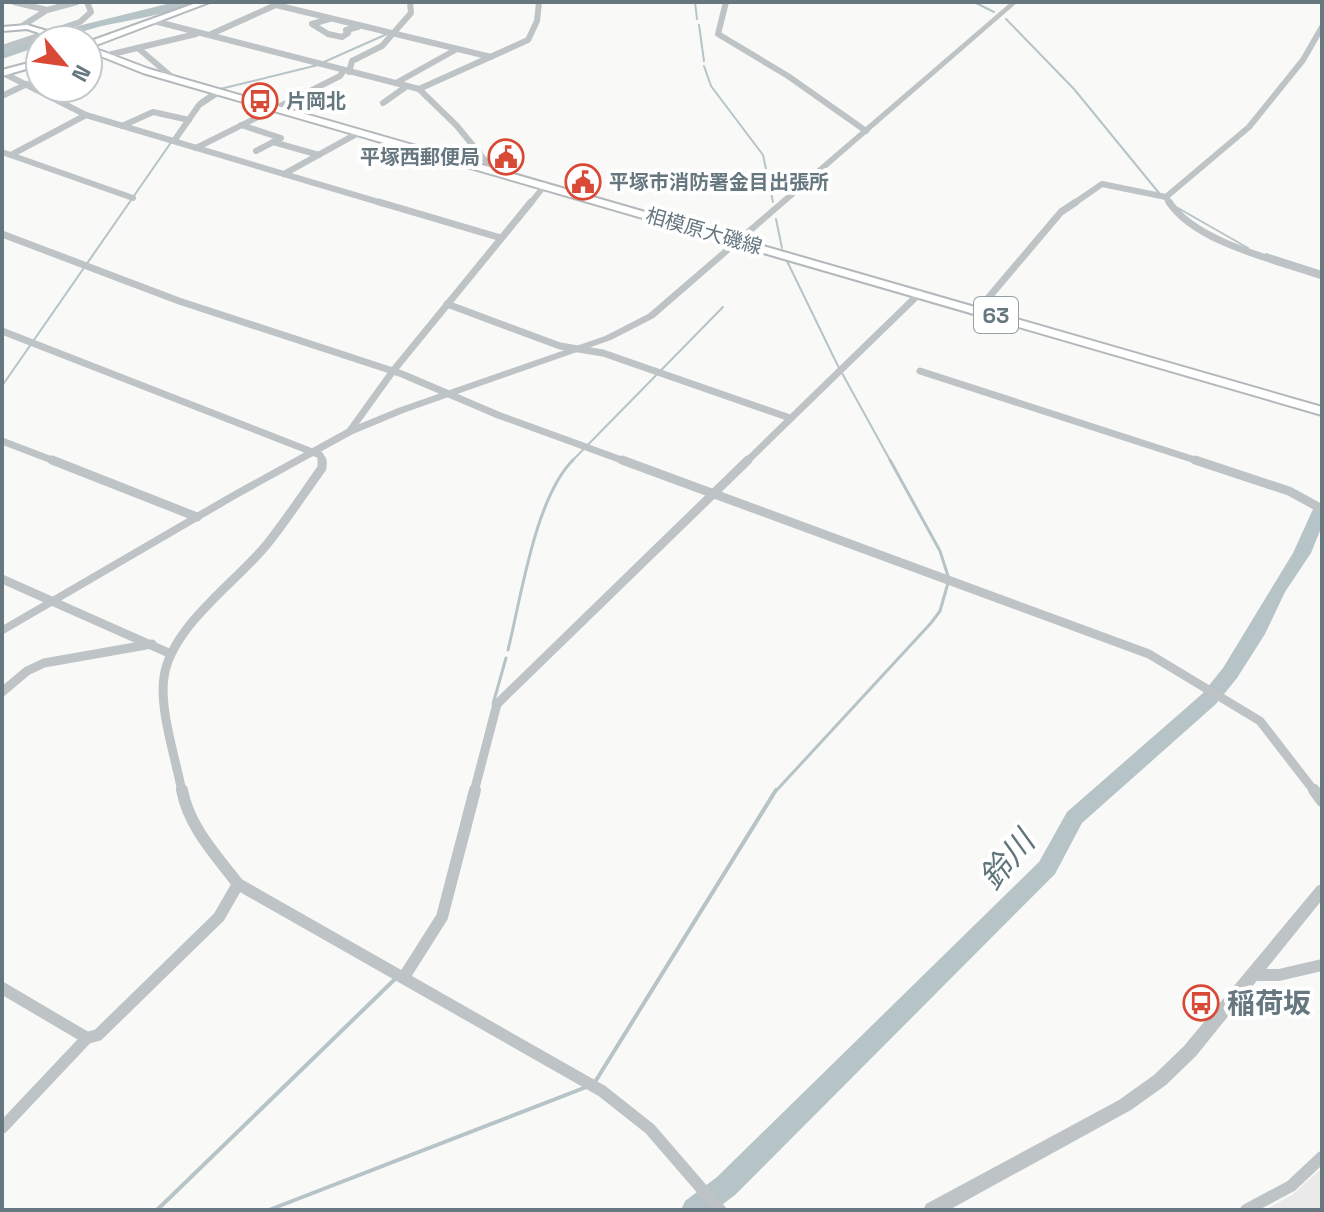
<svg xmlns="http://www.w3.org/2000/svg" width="1324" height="1212" viewBox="0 0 1324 1212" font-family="'Space Grotesk','Noto Sans JP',sans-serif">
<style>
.built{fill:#eaeaea}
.water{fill:#b7c4c7}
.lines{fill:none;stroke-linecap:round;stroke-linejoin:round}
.stream-far2{stroke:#b7c4c7;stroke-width:2}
.stream-far1{stroke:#b7c4c7;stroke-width:3}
.stream{stroke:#b7c4c7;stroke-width:4}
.river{fill:#b7c4c7;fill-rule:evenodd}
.primary-casing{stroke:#b2b8bb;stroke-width:4}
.minor-far3{stroke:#bec3c6;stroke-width:6}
.minor-far2{stroke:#bec3c6;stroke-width:7}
.minor-far1{stroke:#bec3c6;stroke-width:9}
.minor{stroke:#bec3c6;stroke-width:12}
.tertiary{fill:#bec3c6;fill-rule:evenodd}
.primary{fill:#fff;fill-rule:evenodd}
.labels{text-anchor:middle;stroke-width:8;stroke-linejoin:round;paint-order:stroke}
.far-poi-label{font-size:20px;font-weight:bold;fill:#667780;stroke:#fff;text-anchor:start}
.far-street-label{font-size:20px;fill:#667780;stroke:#fff}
.shield{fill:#fff;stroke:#94a0a6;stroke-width:2}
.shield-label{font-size:22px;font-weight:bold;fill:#667780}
.near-poi-label{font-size:28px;font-weight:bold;fill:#667780;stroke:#fff;text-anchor:start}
.near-water-label{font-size:32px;font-style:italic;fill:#60767a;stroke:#fff}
</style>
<rect width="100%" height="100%" fill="#f9f9f7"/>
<polygon class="built" points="1322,1168 1322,1210 1265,1210 1293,1194"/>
<path class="water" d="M 175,2 L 196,2 C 166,15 134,19 102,26 C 82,31 61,40 40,40 L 40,46 L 2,59 L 2,51 L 66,29 Z"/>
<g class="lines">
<g class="stream-far2">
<polyline points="695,2 697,19"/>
<polyline points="974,2 994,12"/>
<polyline points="1006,19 1074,89 1159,193"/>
<polyline points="699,25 704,61"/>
<polyline points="324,62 387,34"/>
<polyline points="704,66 711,86 763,155 773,202"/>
<polyline points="220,89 318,65"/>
<polyline points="199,102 212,93"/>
<polyline points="1178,208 1248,248"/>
<polyline points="776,219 782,248"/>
<polyline points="1266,254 1322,272"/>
<polyline points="786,259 837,364 891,462"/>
<polyline points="2,386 172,141"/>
<polyline points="571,462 723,307"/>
</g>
<g class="stream-far1">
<polyline points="890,460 940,551 948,576"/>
<path d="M 508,650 C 521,598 535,498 573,460"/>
<polyline points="493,704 506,658"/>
<polyline points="775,792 931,623 940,611 948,583"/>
</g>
<g class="stream">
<polyline points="595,1082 776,790"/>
<polyline points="157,1210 394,980"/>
<polyline points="269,1210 589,1086"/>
</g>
<polygon class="river" points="1322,502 1322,526 1311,553 1285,592 1265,634 1237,678 1216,704 1082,823 1055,874 735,1195 715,1210 681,1210 685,1201 717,1177 1039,862 1067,812 1202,694 1223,668 1293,553 1314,507"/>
<defs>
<g id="primary">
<polygon points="199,2 210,2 91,47 149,69 1322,407 1322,415 143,73 88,51 88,42"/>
<polygon points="27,25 71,38 72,40 60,40 27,29 2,31 2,27"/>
<polygon points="40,60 40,65 2,76 2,70"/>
</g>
</defs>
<use href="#primary" class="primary-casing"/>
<g class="minor-far3">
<polyline points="14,2 47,10"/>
<polyline points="726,2 718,34 788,76 866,131"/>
<polyline points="276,5 491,57"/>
<polyline points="329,19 312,24 328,34 342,37 348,33 346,30 358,27"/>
<polyline points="154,21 419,89 457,126 488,164 488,169"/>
<polyline points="22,26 47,10 77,2"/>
<polyline points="209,35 278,4"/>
<polyline points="2,48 80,22 91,12 87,2"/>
<polyline points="138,48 173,78"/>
<polyline points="108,55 196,34"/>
<polyline points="349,72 352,61 382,46 411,13 410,2"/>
<polyline points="3,73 86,115 385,204"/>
<polyline points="396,83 457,49"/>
<polyline points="419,89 528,40 537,21 539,2"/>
<polyline points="2,96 27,84"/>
<polyline points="383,103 407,86"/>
<polyline points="241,125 281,138 256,151"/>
<polyline points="122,126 153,112 189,120"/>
<polyline points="174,141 199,105 219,92"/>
<polyline points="273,142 319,155"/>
<polyline points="196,148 340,76 344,70"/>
<polyline points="2,152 133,198"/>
<polyline points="11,155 86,115"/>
<polyline points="284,174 360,132"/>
<polyline points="1166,197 1249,127 1303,60 1322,27"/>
<polyline points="1166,197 1170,204"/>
<polyline points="530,204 545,185"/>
<polyline points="1073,204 1102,184 1166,197"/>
</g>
<g class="minor-far2">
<polyline points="379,202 501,238"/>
<path d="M 1169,202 C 1196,243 1277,260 1322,276"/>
<polyline points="2,234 179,301 402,374 498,415 627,462"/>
<polyline points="447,304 560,346 603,353 790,418"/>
<polyline points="978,310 1061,212 1076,202"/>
<polyline points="2,331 320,455 323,462"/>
<polyline points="920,371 1201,462"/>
<polyline points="349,432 393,371 531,202"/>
<polyline points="2,441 57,462"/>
<polyline points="746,462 920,293"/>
</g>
<g class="minor-far1">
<polyline points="52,460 197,517"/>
<polyline points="622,460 1149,654 1260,721 1315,792"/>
<polyline points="1195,460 1289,491 1322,509"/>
<polyline points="2,579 171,654"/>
<polyline points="2,692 27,671 44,663 152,644"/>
<path d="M 182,792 C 176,759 159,710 164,677 C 171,626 237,582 268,543 C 287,519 304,493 322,468 L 322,460"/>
<polyline points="474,792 497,704 748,460"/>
</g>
<g class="minor">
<path d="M 182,790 C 189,827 216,855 238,884 L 602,1091 L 650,1129 L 720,1210"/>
<polyline points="1314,790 1322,801"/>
<polyline points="1253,975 1279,975 1322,965"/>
<polyline points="404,977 442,917 475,790"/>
<polyline points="2,988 87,1038"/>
<polyline points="2,1128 87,1038 98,1035 219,917 238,884"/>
<polyline points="1246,1210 1291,1186 1322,1157"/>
</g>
<g class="tertiary">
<polygon points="1011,2 1018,2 654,318 611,340 406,412 353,434 237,498 2,635 2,626 229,494 345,430 398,408 605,336 648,314"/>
<polygon points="1322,884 1322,900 1196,1056 1166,1085 1131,1110 949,1210 923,1210 926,1204 1119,1100 1154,1075 1184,1046 1317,886"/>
</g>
<use href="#primary" class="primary"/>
</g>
<defs>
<symbol id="bus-ring" viewBox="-11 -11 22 22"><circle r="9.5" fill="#fff" stroke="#d94a36" stroke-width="1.5"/><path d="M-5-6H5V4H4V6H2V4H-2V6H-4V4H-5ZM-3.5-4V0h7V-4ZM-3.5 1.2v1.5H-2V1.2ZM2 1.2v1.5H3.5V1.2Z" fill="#d94a36"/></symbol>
<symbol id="civic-ring" viewBox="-11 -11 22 22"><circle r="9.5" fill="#fff" stroke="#d94a36" stroke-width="1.5"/><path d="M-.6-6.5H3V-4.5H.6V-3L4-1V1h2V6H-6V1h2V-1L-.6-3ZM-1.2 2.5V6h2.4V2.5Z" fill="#d94a36"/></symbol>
</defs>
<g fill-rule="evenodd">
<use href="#bus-ring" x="240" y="81" width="40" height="40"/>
<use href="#civic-ring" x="486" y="137" width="40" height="40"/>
<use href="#civic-ring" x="563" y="162" width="40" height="40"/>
<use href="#bus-ring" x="1181" y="983" width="40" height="40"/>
</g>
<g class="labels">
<g class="far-poi-label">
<text x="286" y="108">片岡北</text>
<text x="480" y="164" text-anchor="end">平塚西郵便局</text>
<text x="609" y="189">平塚市消防署金目出張所</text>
</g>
<g class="far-street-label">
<text transform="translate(704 231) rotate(16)" y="7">相模原大磯線</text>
</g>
<rect class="shield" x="974" y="297" width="44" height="36" rx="6"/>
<g class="shield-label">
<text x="996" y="323">63</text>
</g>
<g class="near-poi-label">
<text x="1227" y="1013">稲荷坂</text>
</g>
<g class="near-water-label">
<text transform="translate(1007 860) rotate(-50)" y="11">鈴川</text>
</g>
</g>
<rect width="1324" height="1212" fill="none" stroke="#667780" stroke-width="8"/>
<g transform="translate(64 64) rotate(119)"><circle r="38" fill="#ffffff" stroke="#c2c9cc" stroke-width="2"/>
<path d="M0-6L14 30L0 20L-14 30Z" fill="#d94a36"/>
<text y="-12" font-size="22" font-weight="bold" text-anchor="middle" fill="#667780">N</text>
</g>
</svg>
